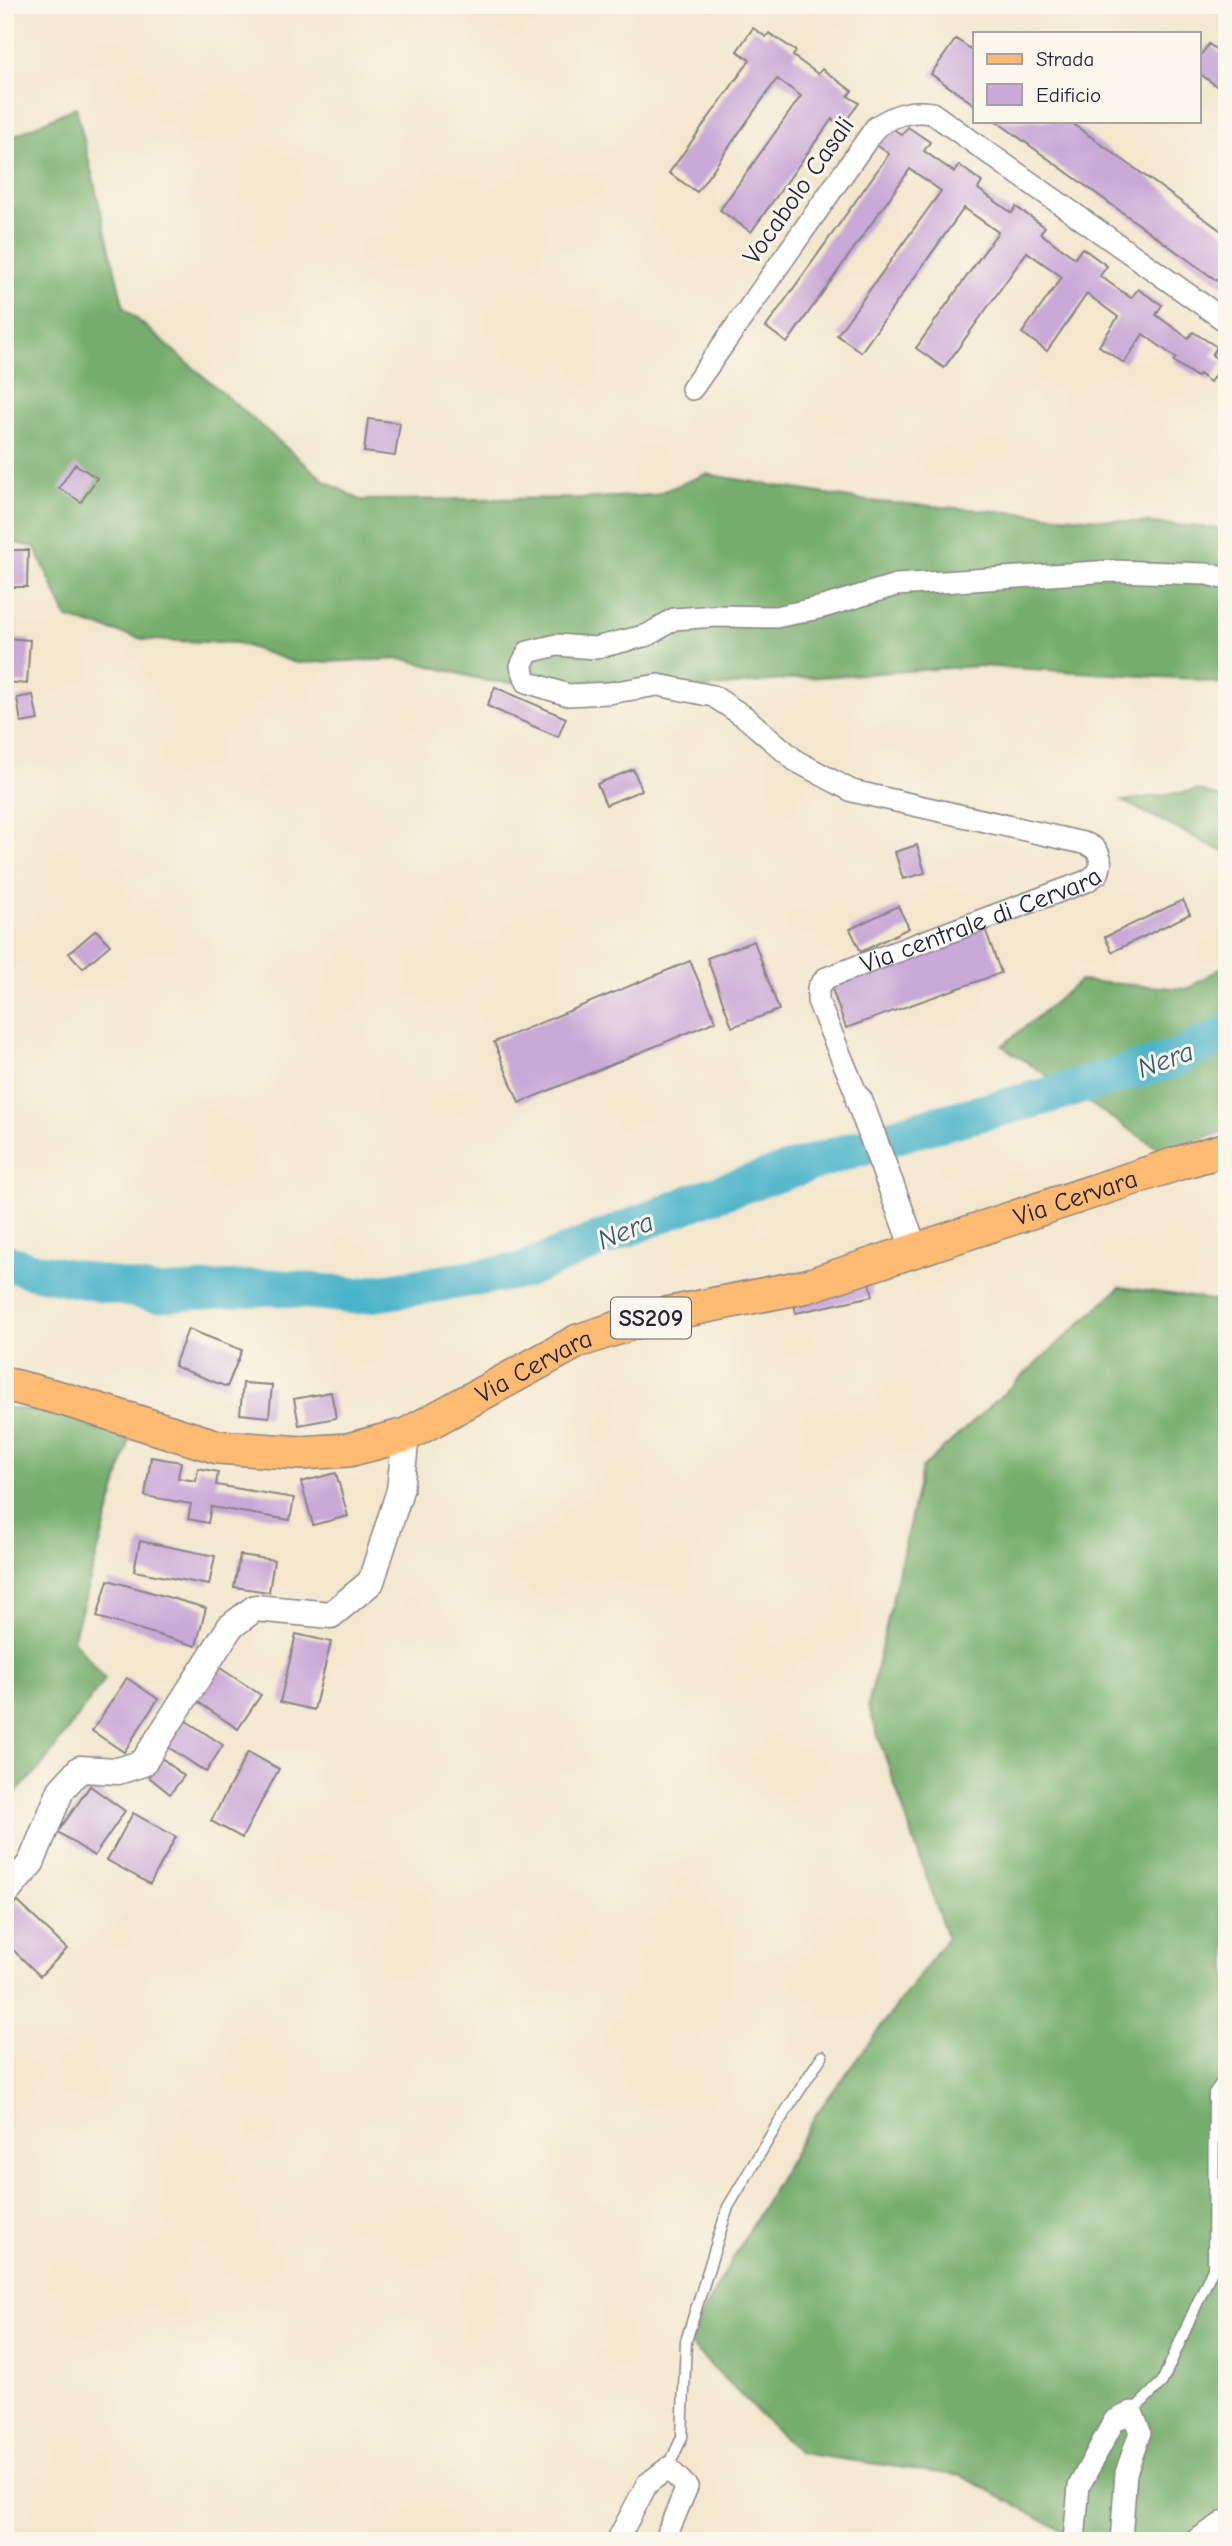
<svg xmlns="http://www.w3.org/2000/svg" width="1232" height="2546" viewBox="0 0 1232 2546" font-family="'Comic Neue',sans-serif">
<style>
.forest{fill:#74ad6c;stroke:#4b6854;stroke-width:2}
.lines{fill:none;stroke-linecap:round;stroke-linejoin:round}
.river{stroke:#4ab3c9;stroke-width:37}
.building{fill:#c8a9d7}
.service-casing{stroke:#8a8484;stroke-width:13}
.minor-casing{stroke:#8a8484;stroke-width:24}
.tertiary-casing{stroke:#8a8484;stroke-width:29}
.primary-casing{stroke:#8a8484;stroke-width:36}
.service{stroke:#fff;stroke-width:10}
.minor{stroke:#fff;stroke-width:21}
.tertiary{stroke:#fff;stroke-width:26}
.primary{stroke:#ffbb71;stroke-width:33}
.labels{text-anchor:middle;stroke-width:6;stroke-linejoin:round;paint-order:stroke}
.shield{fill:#fbf7ec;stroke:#636270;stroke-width:2}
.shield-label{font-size:24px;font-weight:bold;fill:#22223b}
.street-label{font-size:26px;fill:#22223b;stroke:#fbf7ec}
.water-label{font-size:28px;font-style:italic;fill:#325c74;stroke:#fbf7ec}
</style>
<rect width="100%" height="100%" fill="#fbf7ec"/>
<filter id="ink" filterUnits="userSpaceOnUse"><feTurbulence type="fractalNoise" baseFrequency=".0143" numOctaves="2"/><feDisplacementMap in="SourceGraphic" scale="14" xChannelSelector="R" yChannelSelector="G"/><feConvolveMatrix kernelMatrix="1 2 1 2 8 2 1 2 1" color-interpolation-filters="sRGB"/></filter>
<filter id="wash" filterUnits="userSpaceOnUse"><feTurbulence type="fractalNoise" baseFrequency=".00686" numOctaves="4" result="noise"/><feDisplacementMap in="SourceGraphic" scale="28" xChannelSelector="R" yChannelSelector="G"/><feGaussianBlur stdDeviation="1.57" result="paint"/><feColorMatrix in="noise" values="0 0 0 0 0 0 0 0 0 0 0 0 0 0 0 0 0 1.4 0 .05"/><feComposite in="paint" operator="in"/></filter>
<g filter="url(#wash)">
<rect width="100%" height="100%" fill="#f3e7cd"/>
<g class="forest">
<polygon points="76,107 124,308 325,481 360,500 595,498 654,495 706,474 868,501 1227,529 1227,685 1193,679 979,666 791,679 656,693 487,681 404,659 296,663 237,643 146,640 67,618 35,547 5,541 5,140"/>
<polygon points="1198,790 1227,800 1227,854 1122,801"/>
<polygon points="1227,964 1227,1131 1162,1151 1002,1046 1080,981 1187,989"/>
<polygon points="1120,1287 1227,1302 1227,2541 1074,2541 1074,2537 962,2476 799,2453 686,2341 816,2114 947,1938 868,1706 922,1468"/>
<polygon points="5,1408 55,1411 130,1438 73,1640 105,1679 43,1764 5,1805"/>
</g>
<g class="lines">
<polyline class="river" points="5,1262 30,1270 156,1294 272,1287 357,1296 522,1271 703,1198 914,1130 1036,1099 1175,1059 1227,1033"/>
</g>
<g id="blocks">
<g class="building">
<polygon points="753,28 766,37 769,33 796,51 793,56 818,74 822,69 852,91 848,96 859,103 842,126 832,119 751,232 720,210 801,96 777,79 697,192 669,173 750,60 737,51"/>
<polygon points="956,39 975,52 975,105 931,74"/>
<polygon points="1209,44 1227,58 1227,94 1199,73 1199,57"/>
<polygon points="996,121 1069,121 1227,235 1227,288"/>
<polygon points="889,126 902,135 908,127 930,142 924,151 954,172 959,165 982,182 978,189 1012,213 1016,207 1045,227 1040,233 1075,258 1082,248 1107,266 1100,276 1131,298 1138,289 1162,305 1156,315 1188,338 1193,332 1217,347 1212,355 1223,363 1210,382 1199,374 1197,377 1173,361 1176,358 1143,334 1124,363 1099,346 1118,317 1087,294 1047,351 1022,333 1062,277 1027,252 944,368 916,348 998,232 964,208 861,352 837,335 941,191 910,169 787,343 766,327 889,154 875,144"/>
<polygon points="368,419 400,423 395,456 364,452"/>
<polygon points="75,464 97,478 81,502 59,488"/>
<polygon points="9,550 28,550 27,587 9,587"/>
<polygon points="5,638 30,640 27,684 5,682"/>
<polygon points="495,687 566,718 558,737 487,706"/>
<polygon points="33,695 38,720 21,723 17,698"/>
<polygon points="633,769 642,790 606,805 597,784"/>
<polygon points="917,845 925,873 903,879 895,852"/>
<polygon points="1183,900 1190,914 1112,952 1105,937"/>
<polygon points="898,906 909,928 861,952 850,929"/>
<polygon points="983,923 1001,973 846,1028 828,978"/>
<polygon points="96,930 110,945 83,968 69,953"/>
<polygon points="754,941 779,1010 732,1027 707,958"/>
<polygon points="690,961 716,1021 519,1103 494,1042"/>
<polygon points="868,1274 873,1296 796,1313 791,1291"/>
<polygon points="188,1329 242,1350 227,1387 174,1366"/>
<polygon points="243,1383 272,1385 269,1417 240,1414"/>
<polygon points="331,1392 336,1418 299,1425 294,1399"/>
<polygon points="151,1457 181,1462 178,1478 196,1481 198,1468 218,1472 216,1485 294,1498 290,1520 211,1507 208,1523 188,1519 191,1504 145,1496"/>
<polygon points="336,1473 348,1516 313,1525 301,1482"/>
<polygon points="140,1541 215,1556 209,1585 134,1571"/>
<polygon points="240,1555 274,1560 269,1592 234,1587"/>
<polygon points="108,1580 206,1608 196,1646 97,1617"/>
<polygon points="296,1634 331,1642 314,1710 280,1702"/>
<polygon points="214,1664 261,1695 238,1729 192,1698"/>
<polygon points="127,1678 158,1699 124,1752 92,1731"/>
<polygon points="182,1718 223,1745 206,1772 165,1745"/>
<polygon points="248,1752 279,1769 242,1838 211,1821"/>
<polygon points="158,1755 184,1776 170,1794 144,1773"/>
<polygon points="90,1786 125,1811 94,1856 58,1832"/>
<polygon points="133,1813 176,1837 150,1884 107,1860"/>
<polygon points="12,1896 67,1949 40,1976 5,1942 5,1903"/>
</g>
</g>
</g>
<g filter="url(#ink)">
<use href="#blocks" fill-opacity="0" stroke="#8a8484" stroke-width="2"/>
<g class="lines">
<defs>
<g id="service">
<polyline points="1132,2412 1162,2382 1213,2268 1214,2093 1227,2075"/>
<polyline points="668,2468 682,2437 686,2341 728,2207 777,2125 822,2056"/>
</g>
<g id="minor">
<path d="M 692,389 L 876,127 C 896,114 910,110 932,113 L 1227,322"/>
<path id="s1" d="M 859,1100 L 818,1001 L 818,988 L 826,978 L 1087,881 L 1098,873 C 1104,859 1099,847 1083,843 L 852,791 L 796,761 L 745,717 L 713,696 L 658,685 L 609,693 L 568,695 L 527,682 L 521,666 L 528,652 L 557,645 L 595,648 L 648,635 L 674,619 L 716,616 L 776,617 L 823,607 L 896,585 L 1112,571 L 1207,574 L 1227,579"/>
<polyline points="617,2541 647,2484 668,2468 687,2487 664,2541"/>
<polyline points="1074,2541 1079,2486 1114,2421 1132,2412 1140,2432 1126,2473 1121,2541"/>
<polyline points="1195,2541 1227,2520"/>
</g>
<g id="tertiary">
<polyline points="859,1100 915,1251"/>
<polyline points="5,1894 31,1863 61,1790 80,1769 118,1771 143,1763 230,1627 255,1608 331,1615 371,1582 400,1490 406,1435"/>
</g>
<g id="primary">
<path id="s2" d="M 5,1384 L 60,1398 L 218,1447 L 302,1453 L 348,1450 L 406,1435 L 578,1341 L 651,1317 L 807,1286 L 1179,1163 L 1227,1149"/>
</g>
</defs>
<use href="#service" class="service-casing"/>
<use href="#minor" class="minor-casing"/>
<use href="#tertiary" class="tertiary-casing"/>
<use href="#primary" class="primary-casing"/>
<use href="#service" class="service"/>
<use href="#minor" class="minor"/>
<use href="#tertiary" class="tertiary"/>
<use href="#primary" class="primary"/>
</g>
</g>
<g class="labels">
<rect class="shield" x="611" y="1297.5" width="80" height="41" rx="5"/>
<g class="shield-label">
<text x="651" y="1326">SS209</text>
</g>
<g class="street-label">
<text transform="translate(798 190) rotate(-55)" y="9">Vocabolo Casali</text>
<text dy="9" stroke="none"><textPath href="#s1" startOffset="298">Via centrale di Cervara</textPath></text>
<text dy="9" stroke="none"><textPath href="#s2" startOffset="1127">Via Cervara</textPath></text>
<text dy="9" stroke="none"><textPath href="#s2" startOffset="558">Via Cervara</textPath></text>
</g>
<g class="water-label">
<text transform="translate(1165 1059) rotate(-20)" y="10">Nera</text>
<text transform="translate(625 1230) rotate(-22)" y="10">Nera</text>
</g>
</g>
<rect width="1232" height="2546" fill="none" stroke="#fbf7ec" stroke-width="28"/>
<rect x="973" y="32" width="228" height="91" fill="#fbf7ec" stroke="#a4a2a5" stroke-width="2"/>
<rect x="987" y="54" width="35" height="10" fill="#ffbb71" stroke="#a4a2a5" stroke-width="2"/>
<text x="1036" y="66" font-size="21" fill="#22223b">Strada</text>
<rect x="987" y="84" width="35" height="21" fill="#c8a9d7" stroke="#a4a2a5" stroke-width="2"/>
<text x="1036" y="102" font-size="21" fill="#22223b">Edificio</text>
</svg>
